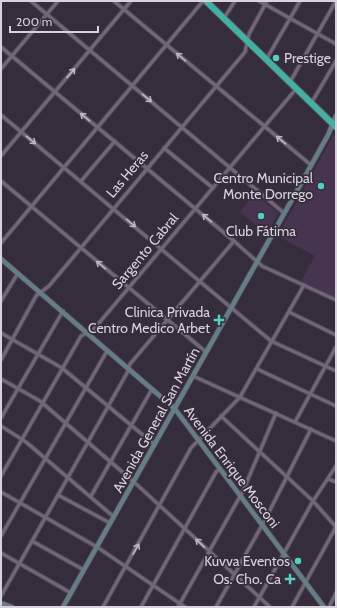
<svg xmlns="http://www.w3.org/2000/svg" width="337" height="608" viewBox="0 0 337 608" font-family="Cabin,sans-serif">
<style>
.green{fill:#473451}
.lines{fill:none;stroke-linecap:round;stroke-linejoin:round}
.street-casing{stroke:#524a56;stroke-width:5}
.secondary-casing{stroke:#524a56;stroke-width:6}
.highway-casing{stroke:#524a56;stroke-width:8}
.street{stroke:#726778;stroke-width:3}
.secondary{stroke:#647d86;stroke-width:4.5}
.highway{stroke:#43afa5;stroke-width:6}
.oneway{stroke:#beb7c2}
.poi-dot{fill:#56cec3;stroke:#362d3c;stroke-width:1.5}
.labels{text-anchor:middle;stroke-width:3.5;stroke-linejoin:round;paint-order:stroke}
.poi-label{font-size:14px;fill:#d8d2db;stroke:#362d3c;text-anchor:end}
.street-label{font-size:14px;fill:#d8d2db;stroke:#362d3c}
</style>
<rect width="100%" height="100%" fill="#362d3c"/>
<g class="green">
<polygon points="336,135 336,299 300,283 315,256 278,236 333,136"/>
<polygon points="254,193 278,213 267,234 240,212"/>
</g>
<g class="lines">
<defs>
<g id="street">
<polyline points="31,1 284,213"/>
<polyline points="114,1 311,165"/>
<polyline points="259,1 336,44"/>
<polyline points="224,18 235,1"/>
<polyline points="1,47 234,241 262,266 336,300"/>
<polyline points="266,60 300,1"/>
<polyline points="1,69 58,1"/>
<polyline points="290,82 336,1"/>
<polyline points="312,102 336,61"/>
<polyline points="1,115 271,341 336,371"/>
<polyline points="164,148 213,188"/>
<polyline points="1,156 131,1"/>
<polyline points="1,181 206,352"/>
<polyline points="81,181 115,141"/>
<polyline points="1,243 203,1"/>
<polyline points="1,301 18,273"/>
<polyline points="289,312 336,335"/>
<polyline points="1,333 62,368 155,445"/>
<polyline points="1,360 36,296 49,286 245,52 249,34 267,1"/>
<polyline points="257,369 336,406"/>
<polyline points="193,376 336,441"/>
<polyline points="1,379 40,401 134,482 270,607"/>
<polyline points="221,416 313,501 336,527"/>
<polyline points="1,418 63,311"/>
<polyline points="295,422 336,347"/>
<polyline points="1,426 26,442 114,517"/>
<polyline points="1,476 81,336 94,329 296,89"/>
<polyline points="328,479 336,482"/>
<polyline points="1,492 97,547 185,607"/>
<polyline points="58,495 110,523"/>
<polyline points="91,496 152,389"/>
<polyline points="1,536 107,351"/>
<polyline points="32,541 84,570"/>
<polyline points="1,553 71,593"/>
<polyline points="1,596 127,373 130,364 234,241"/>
<polyline points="103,607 191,448 240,397 304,285"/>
<polyline points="141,607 216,472 220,469"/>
<polyline points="178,607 243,491 276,413"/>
<polyline points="216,607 265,520 311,429"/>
<polyline points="254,607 313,501 336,466"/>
<polyline points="292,607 336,527"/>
<polyline points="329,607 336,593"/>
</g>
<g id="secondary">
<polyline points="1,259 175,409 324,607"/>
<polyline points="1,603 12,607"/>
<polyline points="63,607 303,180 328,135 336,116"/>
</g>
<polyline id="highway" points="206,1 336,127"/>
</defs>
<use href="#street" class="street-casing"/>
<use href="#secondary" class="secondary-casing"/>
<use href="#highway" class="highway-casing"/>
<use href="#street" class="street"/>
<use href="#secondary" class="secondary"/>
<use href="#highway" class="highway"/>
</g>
<defs><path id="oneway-shaft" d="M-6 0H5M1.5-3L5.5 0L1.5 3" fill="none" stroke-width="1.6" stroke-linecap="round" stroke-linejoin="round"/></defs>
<g class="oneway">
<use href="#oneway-shaft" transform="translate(181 57) rotate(-140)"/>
<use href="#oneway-shaft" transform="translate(71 73) rotate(-50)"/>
<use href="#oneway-shaft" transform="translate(147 98) rotate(40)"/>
<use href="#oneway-shaft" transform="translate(85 117) rotate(-140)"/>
<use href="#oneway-shaft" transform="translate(31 140) rotate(39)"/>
<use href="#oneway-shaft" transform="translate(281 140) rotate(-140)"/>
<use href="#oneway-shaft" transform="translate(207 218) rotate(-140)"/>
<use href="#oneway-shaft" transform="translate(131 223) rotate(40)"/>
<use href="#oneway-shaft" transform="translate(101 265) rotate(-140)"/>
<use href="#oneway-shaft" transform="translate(200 543) rotate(-137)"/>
<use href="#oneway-shaft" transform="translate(136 549) rotate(-61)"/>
</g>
<g class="poi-dot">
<circle cx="276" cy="58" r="4"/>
<circle cx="321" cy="186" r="4"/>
<circle cx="261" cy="216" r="4"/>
<path d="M217 314h4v4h4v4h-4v4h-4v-4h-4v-4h4z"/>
<circle cx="298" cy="561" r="4"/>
<path d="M288 573h4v4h4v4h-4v4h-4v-4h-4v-4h4z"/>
</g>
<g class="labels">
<g class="poi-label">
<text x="284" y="63" text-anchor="start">Prestige</text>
<text x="313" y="183">Centro Municipal<tspan x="313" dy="16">Monte Dorrego</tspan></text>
<text x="261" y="236" text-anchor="middle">Club Fátima</text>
<text x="210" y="317">Clinica Privada<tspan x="210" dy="16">Centro Medico Arbet</tspan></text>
<text x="290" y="566">Kuvva Eventos</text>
<text x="281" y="584">Os. Cho. Ca</text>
</g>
<g class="street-label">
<text transform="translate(127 174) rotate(-50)" y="5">Las Heras</text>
<text transform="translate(145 251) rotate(-50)" y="5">Sargento Cabral</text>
<text transform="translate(156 420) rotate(-61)" y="5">Avenida General San Martín</text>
<text transform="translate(232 467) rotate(53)" y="5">Avenida Enrique Mosconi</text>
</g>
</g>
<rect width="337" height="608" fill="none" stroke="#d8d2db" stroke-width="4"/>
<path d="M10 26v6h88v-6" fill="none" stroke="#d8d2db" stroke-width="2"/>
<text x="16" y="26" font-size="12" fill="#d8d2db" stroke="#362d3c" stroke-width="3" paint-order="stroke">200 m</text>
</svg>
